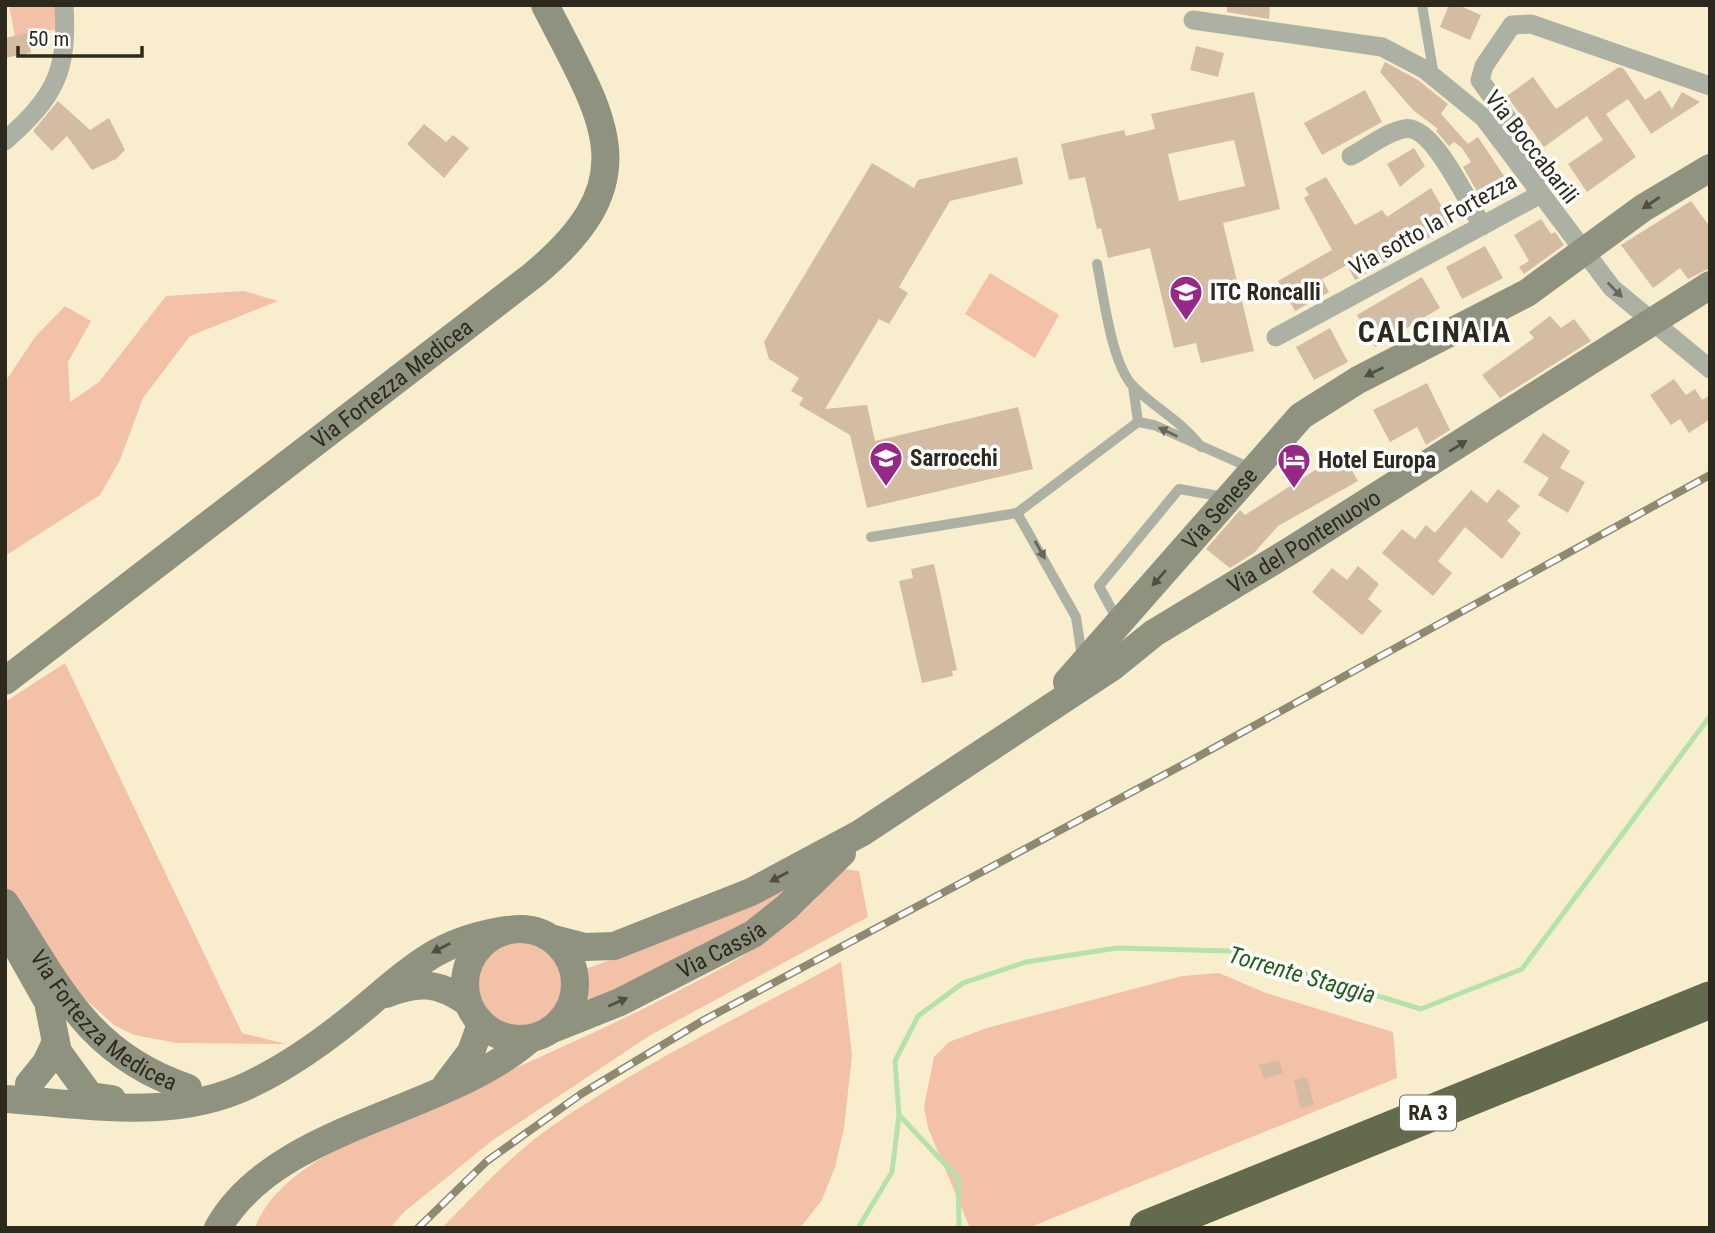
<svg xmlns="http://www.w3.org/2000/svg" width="1715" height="1233" viewBox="0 0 1715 1233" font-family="'Roboto Condensed',sans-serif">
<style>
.green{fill:#f3c0a8}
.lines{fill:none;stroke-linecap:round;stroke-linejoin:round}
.stream{stroke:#b5e2ac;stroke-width:5}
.building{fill:#d3bca2;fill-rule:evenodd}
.service{stroke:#adb1a3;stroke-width:10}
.minor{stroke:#adb1a3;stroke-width:19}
.secondary{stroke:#8e927e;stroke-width:28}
.motorway{stroke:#646a4d;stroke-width:37}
.rail-casing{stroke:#8f8972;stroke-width:8}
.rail{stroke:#fff;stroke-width:5;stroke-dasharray:16;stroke-linecap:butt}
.oneway{fill:#4f4e3f}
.oneway2{fill:#676759}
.labels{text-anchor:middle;stroke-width:7;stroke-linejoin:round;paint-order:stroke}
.shield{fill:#fff;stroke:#6c6a61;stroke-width:2}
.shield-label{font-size:21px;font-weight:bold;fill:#2d2a1d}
.street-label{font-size:23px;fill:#2d2a1d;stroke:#fff}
.poi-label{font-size:23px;font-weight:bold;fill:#2d2a1d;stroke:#fff;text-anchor:start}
.water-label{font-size:24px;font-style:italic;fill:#255f1a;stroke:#fff}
.district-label{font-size:30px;font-weight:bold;letter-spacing:2px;fill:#2d2a1d;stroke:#fff}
</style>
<rect width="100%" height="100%" fill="#f8eece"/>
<g class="green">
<polygon points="9,5 55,5 58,29 15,36"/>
<polygon points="990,273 1059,315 1035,358 965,314"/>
<polygon points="244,291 278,301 190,336 143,398 120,460 100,495 5,556 5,382 35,337 65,306 91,321 68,362 70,402 99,382 166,296"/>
<polygon points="65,663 242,1033 286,1044 177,1043 134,1035 114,1025 74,989 5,890 5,702"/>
<path d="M 837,868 L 859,871 L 868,917 L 649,1036 L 493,1140 L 404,1212 L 390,1228 L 255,1228 C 278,1167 363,1137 419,1111 C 506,1071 595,1035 680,990 C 727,966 774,941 812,903 C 822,894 829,880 837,868 Z"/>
<polygon points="801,875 755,919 586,1006 586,969 702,925"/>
<circle cx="519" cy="985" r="43"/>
<path d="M 841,962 L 852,1055 L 844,1128 L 835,1167 L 822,1200 L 800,1228 L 442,1228 C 477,1192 511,1155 552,1126 C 643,1063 744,1015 841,962 Z"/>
<polygon points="1219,973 1266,993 1393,1032 1397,1078 1028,1228 970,1228 928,1128 924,1107 934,1057 949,1042 987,1028 1182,976"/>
</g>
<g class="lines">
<g class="stream">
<polyline points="899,1115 958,1178 959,1228"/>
<polyline points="858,1228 892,1172 899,1115 895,1061 918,1016 963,983 1026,962 1117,948 1230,951 1421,1009 1522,969 1710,716"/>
</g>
</g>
<g class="building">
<polygon points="1227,5 1270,5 1269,19 1227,12"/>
<polygon points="1449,5 1458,5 1481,15 1470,40 1440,27"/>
<polygon points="27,33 31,53 5,58 5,38"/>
<polygon points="1196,46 1224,53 1218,77 1190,70"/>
<polygon points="1385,62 1418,80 1448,104 1441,114 1468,144 1478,137 1508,182 1482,200 1463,167 1471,162 1462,148 1454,142 1449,146 1436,131 1438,129 1413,110 1380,72"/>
<polygon points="1619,67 1624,69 1645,100 1660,90 1672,109 1682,92 1700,102 1651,134 1628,99 1606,114 1636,157 1587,192 1568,164 1603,140 1587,116 1544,147 1507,96 1533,77 1556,109"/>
<polygon points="1365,90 1382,122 1322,155 1304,123"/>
<path d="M 1254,92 L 1280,209 L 1223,223 L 1254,351 L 1201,363 L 1196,343 L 1174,348 L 1150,248 L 1108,258 L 1101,228 L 1097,229 L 1085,177 L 1069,180 L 1061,144 L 1124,130 L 1126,136 L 1155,129 L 1151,114 ZM 1234,140 L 1245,186 L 1179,201 L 1168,154 Z"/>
<polygon points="58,101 90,130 109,118 125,150 116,159 92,170 67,136 52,151 33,131"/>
<polygon points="424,124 446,142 453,135 469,148 444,178 407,144"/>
<polygon points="1414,148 1425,166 1400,187 1387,164"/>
<polygon points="1017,157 1023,184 950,201 899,287 908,293 889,324 879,319 825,409 867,405 875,441 1018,407 1033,469 867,508 850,435 799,405 803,398 791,391 799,378 769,359 764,342 872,163 914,188 918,180"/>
<polygon points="1326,177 1355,225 1382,210 1387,217 1431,188 1452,224 1355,280 1347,265 1322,279 1329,292 1295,311 1278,281 1332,250 1304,198 1309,195 1305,188"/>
<polygon points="1691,201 1710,227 1710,268 1688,279 1680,268 1653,288 1621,245"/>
<polygon points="1541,219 1551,234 1555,232 1564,245 1524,274 1519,267 1529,261 1514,235"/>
<polygon points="1485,246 1503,278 1462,299 1446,267"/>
<polygon points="1422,277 1440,308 1375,347 1357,315"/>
<polygon points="1550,316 1561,328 1574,319 1591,341 1500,398 1482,375 1534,338 1529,332"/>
<polygon points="1330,328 1348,362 1314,380 1296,347"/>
<polygon points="1674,379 1686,395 1695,389 1702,400 1710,395 1710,419 1689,433 1680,419 1671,425 1650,395"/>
<polygon points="1427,383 1450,430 1426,445 1417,427 1390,442 1373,410"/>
<polygon points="1543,433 1570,451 1560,468 1585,482 1568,513 1538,495 1549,478 1523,462"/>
<polygon points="1342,453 1358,481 1278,526 1254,553 1230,568 1206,549 1240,510 1245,515"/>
<polygon points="1498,489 1520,506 1507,521 1521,533 1502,559 1465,527 1438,561 1452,573 1433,596 1382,553 1402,529 1415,539 1426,525 1435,533 1471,490 1487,503"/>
<polygon points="934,564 957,670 952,671 953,676 922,683 899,581 913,578 911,569"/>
<polygon points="1358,566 1379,584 1368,599 1382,611 1362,635 1312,592 1332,568 1347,580"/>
<polygon points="1279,1060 1283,1073 1264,1079 1259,1065"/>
<polygon points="1307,1077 1314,1105 1300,1108 1294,1080"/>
</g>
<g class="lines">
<g class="service">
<polyline points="1422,5 1434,76"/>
<path d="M 1097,264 C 1104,297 1111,361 1132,385 C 1154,408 1182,421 1201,447"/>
<polyline points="1133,386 1138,422"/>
<polyline points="871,537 1017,513"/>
<polyline points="1118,621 1099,586 1179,489 1225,497"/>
<polyline points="1082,657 1076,617 1017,513 1138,422 1154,425 1253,469"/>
</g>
<g class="minor">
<polyline points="1193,20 1382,47 1424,69 1484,118 1612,288 1710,369"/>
<path d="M 5,141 C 55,96 68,73 64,5"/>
<path d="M 1351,156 C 1367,148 1386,132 1404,129 C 1432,122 1469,204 1482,226"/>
<polyline points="1276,337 1539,195 1517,132 1480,80 1484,66 1512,25 1531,24 1710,86"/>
</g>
<g class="secondary">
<path id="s1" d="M 5,681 L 532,276 C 650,179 604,120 545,5"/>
<path id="s2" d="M 1067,682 L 1301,416 L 1358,380 L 1527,293 L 1643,208 L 1710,168"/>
<path id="s3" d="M 5,903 C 59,986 87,1054 188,1088"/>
<polyline points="5,926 48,1002 58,1052 90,1096 112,1099"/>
<circle cx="520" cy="984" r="55"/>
<path id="s4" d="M 550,938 L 585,947 L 614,946 L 751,892 L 861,833 L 1112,667 L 1154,633 L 1290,551 L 1710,285"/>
<path d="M 386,994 C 418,981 438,982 467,1002"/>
<path id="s5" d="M 555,1028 L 620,1002 L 753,934 L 787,907 L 842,853"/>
<polyline points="29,1084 46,1063 55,1044"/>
<polyline points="446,1085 471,1052 481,1024"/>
<path d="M 5,1099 C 88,1104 173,1122 251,1084 C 295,1063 340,1029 377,997 C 421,959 448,939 506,930"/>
<path d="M 218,1228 C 276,1125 445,1114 530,1039"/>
</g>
<polyline class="motorway" points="1148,1228 1710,1000"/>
<defs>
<polyline id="rail" points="418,1228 487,1161 581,1094 704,1020 1190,761 1710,475"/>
</defs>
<use href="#rail" class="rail-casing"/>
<use href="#rail" class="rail"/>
</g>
<defs><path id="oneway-solid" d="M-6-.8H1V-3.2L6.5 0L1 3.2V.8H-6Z" transform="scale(1.75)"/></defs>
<g class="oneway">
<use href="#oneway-solid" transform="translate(1651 203) rotate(146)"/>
<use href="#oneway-solid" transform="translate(1374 372) rotate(154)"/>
<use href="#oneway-solid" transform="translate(1458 446) rotate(-32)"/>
<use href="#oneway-solid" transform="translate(1159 578) rotate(131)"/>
<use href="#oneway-solid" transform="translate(779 877) rotate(152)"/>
<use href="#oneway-solid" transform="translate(441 948) rotate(153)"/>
<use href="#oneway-solid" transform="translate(618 1002) rotate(-24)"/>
</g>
<g class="oneway2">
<use href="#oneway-solid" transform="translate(1615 290) rotate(45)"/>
<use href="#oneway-solid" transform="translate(1168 432) rotate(-154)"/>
<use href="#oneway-solid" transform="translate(1040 550) rotate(61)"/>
</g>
<defs>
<symbol id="school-pin" viewBox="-11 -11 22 30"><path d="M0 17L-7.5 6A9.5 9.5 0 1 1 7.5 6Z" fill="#972888" stroke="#fff"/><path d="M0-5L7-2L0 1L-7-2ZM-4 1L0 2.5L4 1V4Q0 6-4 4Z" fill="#fff"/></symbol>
<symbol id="hotel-pin" viewBox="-11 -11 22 30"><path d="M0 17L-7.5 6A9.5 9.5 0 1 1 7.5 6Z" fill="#972888" stroke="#fff"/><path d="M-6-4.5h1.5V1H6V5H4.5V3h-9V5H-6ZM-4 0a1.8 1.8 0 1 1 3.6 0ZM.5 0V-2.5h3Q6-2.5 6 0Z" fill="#fff"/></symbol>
</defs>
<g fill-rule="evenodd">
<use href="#school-pin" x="1167" y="273" width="38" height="52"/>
<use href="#school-pin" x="867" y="439" width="38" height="52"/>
<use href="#hotel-pin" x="1275" y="441" width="38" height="52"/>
</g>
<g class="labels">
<rect class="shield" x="1400" y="1095.5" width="56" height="35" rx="5"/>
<g class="shield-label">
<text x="1428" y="1120">RA 3</text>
</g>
<g class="street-label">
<text transform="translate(1532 147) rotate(52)" y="8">Via Boccabarili</text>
<text transform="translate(1433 224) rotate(-29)" y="8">Via sotto la Fortezza</text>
<text dy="8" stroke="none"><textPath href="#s1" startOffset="488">Via Fortezza Medicea</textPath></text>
<text dy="8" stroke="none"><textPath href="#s2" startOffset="231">Via Senese</textPath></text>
<text dy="8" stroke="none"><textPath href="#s4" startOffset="868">Via del Pontenuovo</textPath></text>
<text dy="8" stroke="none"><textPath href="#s5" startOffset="184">Via Cassia</textPath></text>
<text dy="8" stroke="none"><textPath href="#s3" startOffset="156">Via Fortezza Medicea</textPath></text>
</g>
<g class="poi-label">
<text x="1210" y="300">ITC Roncalli</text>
<text x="910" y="466">Sarrocchi</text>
<text x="1318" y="468">Hotel Europa</text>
</g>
<g class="water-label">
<text transform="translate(1302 975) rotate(16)" y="8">Torrente Staggia</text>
</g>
<g class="district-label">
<text x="1435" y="342">CALCINAIA</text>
</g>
</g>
<rect width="1715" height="1233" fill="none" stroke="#2d2a1d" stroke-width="14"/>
<path d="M18 46v10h124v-10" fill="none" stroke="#2d2a1d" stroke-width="3.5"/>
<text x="28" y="46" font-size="21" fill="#2d2a1d" stroke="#ffffff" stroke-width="5" paint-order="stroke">50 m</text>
</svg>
